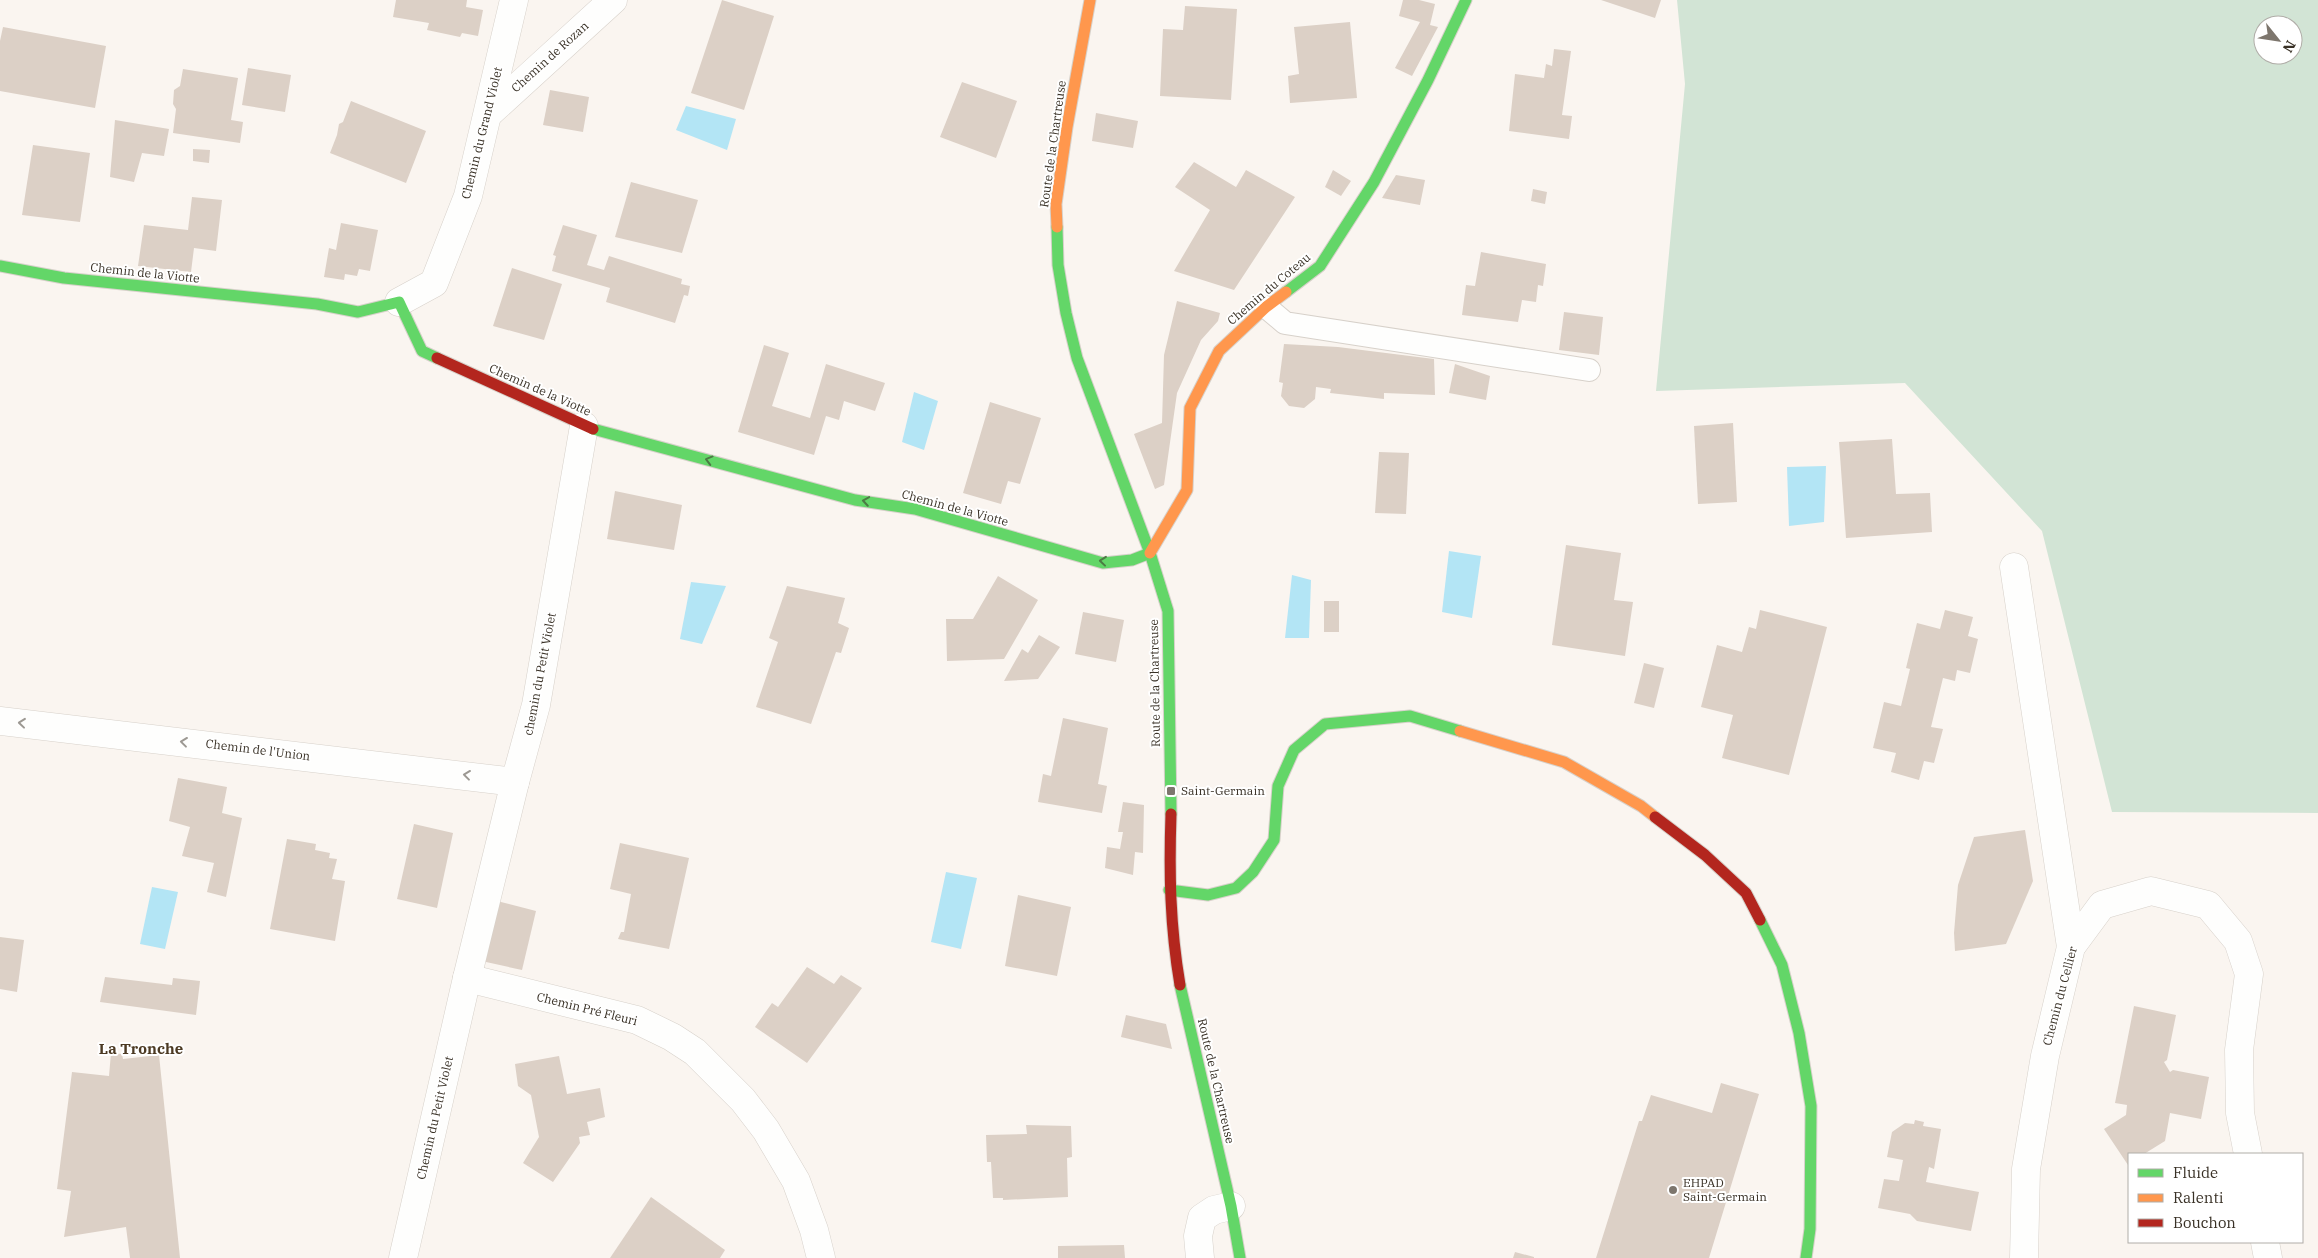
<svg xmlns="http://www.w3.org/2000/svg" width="2318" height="1258" viewBox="0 0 2318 1258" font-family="'IBM Plex Serif',serif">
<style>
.green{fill:#d2e4d5;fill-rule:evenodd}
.water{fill:#b3e5f5}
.building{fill:#dcd0c6}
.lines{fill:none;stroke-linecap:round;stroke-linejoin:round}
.lane-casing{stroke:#d7d1ca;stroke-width:24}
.street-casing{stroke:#d7d1ca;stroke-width:29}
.fast-casing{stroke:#d7d1ca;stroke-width:13}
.slow-casing{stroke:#d7d1ca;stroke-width:13}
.jam-casing{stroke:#d7d1ca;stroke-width:13}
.lane{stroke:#fefefd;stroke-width:22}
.street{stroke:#fefefd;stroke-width:28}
.fast{stroke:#63d668;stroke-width:11}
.slow{stroke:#ff974d;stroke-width:11}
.jam{stroke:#b3261e;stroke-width:11}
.oneway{stroke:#4c7b44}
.oneway2{stroke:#9c9892}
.poi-dot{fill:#7d766d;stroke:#fff;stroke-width:2}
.labels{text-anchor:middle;stroke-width:4;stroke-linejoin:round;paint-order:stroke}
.street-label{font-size:12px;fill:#393126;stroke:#fff}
.poi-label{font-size:12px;fill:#393126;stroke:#fff;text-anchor:start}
.quarter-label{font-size:15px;font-weight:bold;fill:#4c3a23;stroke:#fff}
</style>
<rect width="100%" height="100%" fill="#faf5f0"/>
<path class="green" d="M 1677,0 L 2318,0 L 2318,813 L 2112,812 L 2042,531 L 1905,383 L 1656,391 L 1685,84 ZM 2263,25 L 2293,25 L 2293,55 L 2263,55 Z"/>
<g class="water">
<polygon points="686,106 736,119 727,150 676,130"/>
<polygon points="914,392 938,401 924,450 902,442"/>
<polygon points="1826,466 1824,522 1789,526 1787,467"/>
<polygon points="1449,551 1481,556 1472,618 1442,612"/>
<polygon points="1292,575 1311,580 1309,638 1285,638"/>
<polygon points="691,582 726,586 702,644 680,639"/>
<polygon points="946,872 977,878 961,949 931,942"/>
<polygon points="152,887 178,892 165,949 140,944"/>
</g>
<g class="building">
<polygon points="396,0 467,0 466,7 483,10 478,36 462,33 460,37 427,30 429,23 393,17"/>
<polygon points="722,0 774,16 744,110 691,93"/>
<polygon points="1403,0 1419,0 1435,4 1430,25 1438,27 1412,76 1395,68 1420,22 1399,16"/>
<polygon points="1601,0 1661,0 1655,18"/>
<polygon points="1185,6 1237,9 1231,100 1160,96 1163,29 1183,30"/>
<polygon points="1350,22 1357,98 1290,103 1288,76 1299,74 1294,27"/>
<polygon points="3,27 106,46 95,108 0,91 0,41"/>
<polygon points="1554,49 1571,51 1562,115 1572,116 1569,139 1509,131 1515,74 1544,78 1546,64 1552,66"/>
<polygon points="248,68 291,75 285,112 242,105"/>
<polygon points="183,69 238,78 231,120 243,122 240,143 173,133 176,109 173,104 174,90 180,86"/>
<polygon points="962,82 1017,101 996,158 940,137"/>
<polygon points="550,90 589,97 583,132 543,125"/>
<polygon points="351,101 426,131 406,183 330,153 337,135 339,124 343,122"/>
<polygon points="1096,113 1138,121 1133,148 1092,141"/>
<polygon points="115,120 169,129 164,156 142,153 134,182 110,177"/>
<polygon points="33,145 90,153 80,222 22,215"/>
<polygon points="193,149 210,150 209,163 193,161"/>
<polygon points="1194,162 1236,187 1246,170 1295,197 1234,290 1174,271 1210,210 1175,187"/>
<polygon points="1333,170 1351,181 1341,196 1325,187"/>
<polygon points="1396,175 1425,180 1420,205 1382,198"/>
<polygon points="631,182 698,200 682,253 615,237"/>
<polygon points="1533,189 1547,192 1545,204 1531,201"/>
<polygon points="192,197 222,200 216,251 194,248 191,272 138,266 144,225 188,230"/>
<polygon points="341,223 378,230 370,271 359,269 357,276 345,274 344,280 324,277 329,248 336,250"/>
<polygon points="563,225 597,235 587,265 604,270 609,256 682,279 681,284 690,286 688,296 684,295 675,323 606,302 610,288 552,271 556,256 553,255"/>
<polygon points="1481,252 1546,264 1543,286 1538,285 1536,302 1522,300 1518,322 1462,315 1466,285 1475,286"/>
<polygon points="512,268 562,284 544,340 493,326"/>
<polygon points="1177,301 1220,313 1218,321 1201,340 1177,393 1164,485 1155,489 1134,434 1162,423 1164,355"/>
<polygon points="1564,312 1603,317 1599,355 1559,350"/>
<polygon points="1284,344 1338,347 1434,359 1435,395 1384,393 1384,399 1330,393 1331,389 1316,387 1315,399 1304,408 1289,406 1281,396 1283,383 1279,382"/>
<polygon points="764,345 789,353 772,406 810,418 826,364 885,383 875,411 844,401 839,420 826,416 814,455 738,432"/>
<polygon points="1455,364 1490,376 1486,400 1449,393"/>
<polygon points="990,402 1041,418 1020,484 1008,481 1001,504 963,493"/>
<polygon points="1733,423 1737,502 1698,504 1694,426"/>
<polygon points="1892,439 1896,494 1930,493 1932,532 1846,538 1839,442"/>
<polygon points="1379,452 1409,453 1406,514 1375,513"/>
<polygon points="615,491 682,505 674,550 607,539"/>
<polygon points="1566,545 1621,553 1614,600 1633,602 1625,656 1552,645"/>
<polygon points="998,576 1038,600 1004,659 947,661 946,619 973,619"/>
<polygon points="787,586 845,598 838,623 849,628 841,653 836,652 811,724 756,707 778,642 769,638"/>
<rect x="1324" y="601" width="15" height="31"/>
<polygon points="1760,610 1827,627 1789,775 1722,758 1733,715 1701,707 1717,645 1742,652 1749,627 1756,629"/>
<polygon points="1945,610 1973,617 1968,636 1978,639 1970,673 1957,670 1955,681 1943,678 1931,727 1943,729 1934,763 1924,761 1919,780 1891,772 1896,753 1873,748 1884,702 1901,706 1910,669 1906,668 1917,623 1940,629"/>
<polygon points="1083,612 1124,620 1116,662 1075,654"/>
<polygon points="1039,635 1060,647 1038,679 1004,681 1022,649 1028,653"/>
<polygon points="1644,663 1664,668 1654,708 1634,703"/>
<polygon points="1063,718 1108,728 1098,784 1107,786 1102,813 1038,802 1043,774 1051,776"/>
<polygon points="178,778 227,787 222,813 242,818 226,897 207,892 214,863 182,856 190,827 169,821"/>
<polygon points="1123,802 1144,805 1143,853 1135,852 1133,875 1105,868 1107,847 1120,849 1123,832 1118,832"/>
<polygon points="414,824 453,833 437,908 397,899"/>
<polygon points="2025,830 2033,881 2006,944 1955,951 1954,933 1958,885 1974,837"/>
<polygon points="287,839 316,844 315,850 330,853 329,858 337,859 332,879 345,881 335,941 270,929"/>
<polygon points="620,843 689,858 669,949 618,939 621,932 624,932 631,894 610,889"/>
<polygon points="1018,895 1071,907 1057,976 1005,966"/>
<polygon points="493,900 536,911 522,970 477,960"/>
<polygon points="0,937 24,940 17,992 0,989"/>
<polygon points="807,967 834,984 841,975 862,988 807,1063 755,1027 772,1003 778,1007"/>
<polygon points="105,977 172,985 173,978 200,981 196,1015 100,1002"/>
<polygon points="2134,1006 2176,1015 2167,1060 2164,1062 2170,1072 2173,1070 2209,1077 2201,1119 2170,1113 2165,1141 2144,1154 2129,1154 2128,1165 2104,1129 2126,1115 2127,1105 2115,1103"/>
<polygon points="1126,1015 1166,1024 1172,1049 1121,1037"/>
<polygon points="111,1053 122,1054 123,1059 159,1055 180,1258 130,1258 126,1227 64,1237 71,1191 57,1189 72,1072 109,1076"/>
<polygon points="559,1056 567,1094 600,1088 605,1117 587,1122 590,1135 579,1137 580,1143 553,1182 523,1163 539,1137 531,1095 518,1086 515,1064"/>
<polygon points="1721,1083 1759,1094 1709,1258 1596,1258 1639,1121 1642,1121 1651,1095 1712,1113"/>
<polygon points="1915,1120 1924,1122 1923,1126 1941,1129 1934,1169 1929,1167 1926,1182 1979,1192 1971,1231 1917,1221 1910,1214 1878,1208 1884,1179 1899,1181 1903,1160 1887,1157 1892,1132 1905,1123 1914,1124"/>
<polygon points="1026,1125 1071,1126 1072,1157 1067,1158 1068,1197 1003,1200 1003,1198 993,1198 991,1162 987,1162 986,1135 1027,1134"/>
<polygon points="651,1197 725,1250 720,1258 610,1258"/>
<polygon points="1124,1245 1125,1258 1058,1258 1058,1246"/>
<polygon points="1515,1252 1534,1257 1534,1258 1513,1258"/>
</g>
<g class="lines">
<defs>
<polyline id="lane" points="1266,307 1285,323 1589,370"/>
<g id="street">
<polyline points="488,114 613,0"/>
<polyline points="399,302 434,283 468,196 514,0"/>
<polyline points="2014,567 2071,947"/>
<polyline points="0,721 515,782"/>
<polyline points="467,978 637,1020 672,1037 695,1052 743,1100 766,1130 796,1181 814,1230 821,1258"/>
<polyline points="2265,1242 2268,1258"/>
<polyline points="403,1258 467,978 515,782 536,705 584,426"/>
<polyline points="1200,1258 1198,1236 1202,1218 1214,1210 1231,1206"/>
<polyline points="2024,1258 2026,1169 2045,1056 2071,947 2102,905 2151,891 2208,905 2238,941 2249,974 2239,1050 2240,1113 2248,1154"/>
</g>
<g id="fast">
<polyline points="1057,227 1058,265 1066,313 1077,358 1150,553 1168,611 1171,814"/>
<polyline points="0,266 64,278 317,304 358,312 399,302 422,351 437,358"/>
<polyline points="1286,292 1320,266 1374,182 1428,80 1466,0"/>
<polyline points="593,429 855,500 915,509 1103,563 1132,560 1150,553"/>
<polyline points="1169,890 1208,895 1236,888 1253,872 1274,840 1278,786 1294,750 1325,724 1410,716 1460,731"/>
<polyline points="1760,920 1782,965 1799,1033 1811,1106 1810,1229 1806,1258"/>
<polyline points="1180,985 1231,1206 1240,1258"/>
</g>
<g id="slow">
<polyline points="1057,227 1056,204 1067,127 1090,0"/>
<polyline points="1150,553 1187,490 1190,408 1219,351 1266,307 1286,292"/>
<polyline points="1460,731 1564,762 1641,806 1655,817"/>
</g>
<g id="jam">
<polyline points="437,358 593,429"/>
<path d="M 1171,814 C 1169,873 1170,926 1180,985"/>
<polyline points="1655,817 1705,855 1746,893 1760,920"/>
</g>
</defs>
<use href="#lane" class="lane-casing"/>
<use href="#street" class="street-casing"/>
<use href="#fast" class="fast-casing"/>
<use href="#slow" class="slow-casing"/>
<use href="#jam" class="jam-casing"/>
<use href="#lane" class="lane"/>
<use href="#street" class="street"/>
<use href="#fast" class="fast"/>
<use href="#slow" class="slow"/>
<use href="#jam" class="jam"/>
</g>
<defs><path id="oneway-chevron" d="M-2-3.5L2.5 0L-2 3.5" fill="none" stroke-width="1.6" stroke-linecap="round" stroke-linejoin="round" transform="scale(1.25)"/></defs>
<g class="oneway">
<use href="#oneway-chevron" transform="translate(709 460) rotate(-165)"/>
<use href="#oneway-chevron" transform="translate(866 501) rotate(-171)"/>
<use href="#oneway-chevron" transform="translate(1103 561) rotate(-174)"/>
</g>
<g class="oneway2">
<use href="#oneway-chevron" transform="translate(22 723) rotate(-174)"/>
<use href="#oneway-chevron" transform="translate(184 742) rotate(-173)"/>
<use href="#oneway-chevron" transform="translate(467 775) rotate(-173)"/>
</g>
<g class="poi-dot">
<rect x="1166" y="786" width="10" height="10" rx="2.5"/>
<circle cx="1673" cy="1190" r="5"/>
</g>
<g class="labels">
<g class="street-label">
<text transform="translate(550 57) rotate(-42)" y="4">Chemin de Rozan</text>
<text transform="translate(482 133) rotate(-76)" y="4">Chemin du Grand Violet</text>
<text transform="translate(1053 144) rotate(-82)" y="4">Route de la Chartreuse</text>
<text transform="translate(145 273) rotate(6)" y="4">Chemin de la Viotte</text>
<text transform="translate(1269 289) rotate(-40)" y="4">Chemin du Coteau</text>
<text transform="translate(540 390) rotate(24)" y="4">Chemin de la Viotte</text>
<text transform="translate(955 508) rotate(15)" y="4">Chemin de la Viotte</text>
<text transform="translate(540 674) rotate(-79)" y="4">chemin du Petit Violet</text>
<text transform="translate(1155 683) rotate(-91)" y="4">Route de la Chartreuse</text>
<text transform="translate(258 750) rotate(7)" y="4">Chemin de l'Union</text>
<text transform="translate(2060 996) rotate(-75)" y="4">Chemin du Cellier</text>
<text transform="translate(587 1009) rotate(14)" y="4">Chemin Pré Fleuri</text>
<text transform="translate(1216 1081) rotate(77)" y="4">Route de la Chartreuse</text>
<text transform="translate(435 1118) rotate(-77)" y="4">Chemin du Petit Violet</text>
</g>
<g class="poi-label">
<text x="1181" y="795">Saint-Germain</text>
<text x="1683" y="1187">EHPAD<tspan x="1683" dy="14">Saint-Germain</tspan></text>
</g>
<g class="quarter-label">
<text x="141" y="1054">La Tronche</text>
</g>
</g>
<rect x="2128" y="1153" width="175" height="90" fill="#ffffff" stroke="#b0ada8"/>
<rect x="2138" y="1169" width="25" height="8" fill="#63d668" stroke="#b0ada8"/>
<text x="2173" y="1178" font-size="15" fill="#393126">Fluide</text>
<rect x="2138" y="1194" width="25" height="8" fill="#ff974d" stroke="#b0ada8"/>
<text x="2173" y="1203" font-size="15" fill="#393126">Ralenti</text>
<rect x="2138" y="1219" width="25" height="8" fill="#b3261e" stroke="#b0ada8"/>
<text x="2173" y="1228" font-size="15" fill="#393126">Bouchon</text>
<g transform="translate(2278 40) rotate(120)"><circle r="24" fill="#ffffff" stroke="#b0ada8"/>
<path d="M0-4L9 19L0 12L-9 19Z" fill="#7d766d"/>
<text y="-8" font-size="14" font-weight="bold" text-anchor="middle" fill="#393126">N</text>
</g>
</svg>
